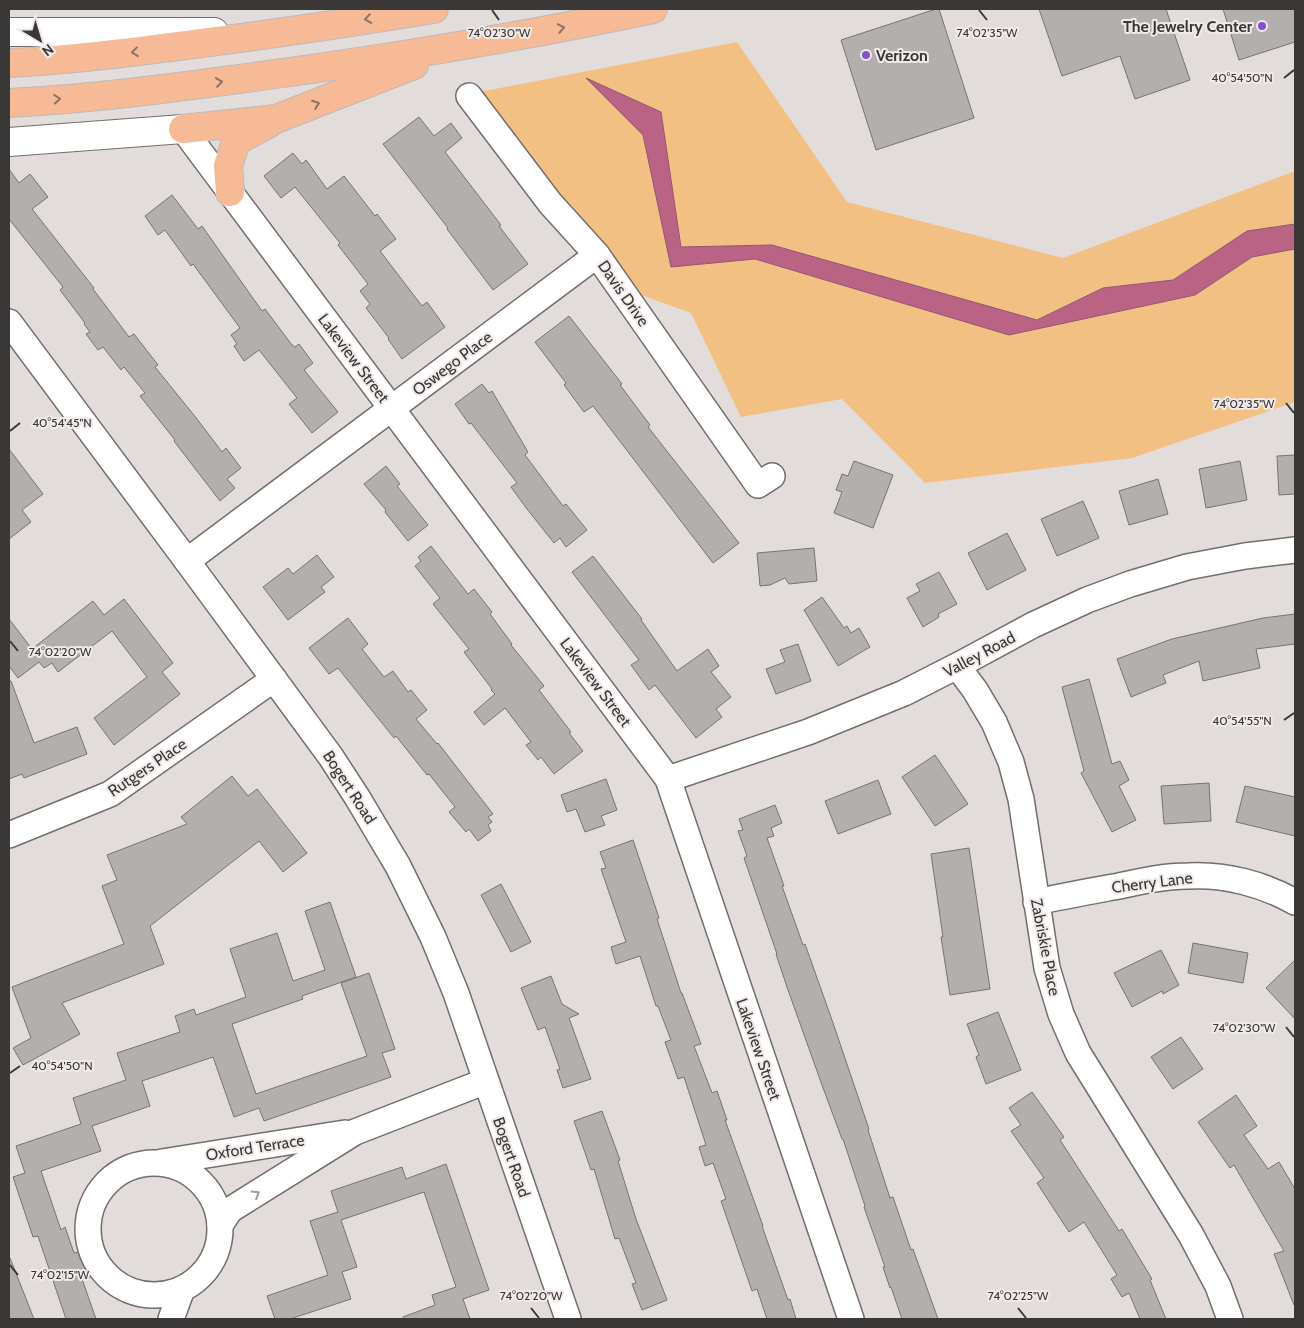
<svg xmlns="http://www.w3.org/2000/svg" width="1304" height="1328" viewBox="0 0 1304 1328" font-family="Cabin,sans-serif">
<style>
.green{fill:#f3c083}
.water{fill:#ba6385;stroke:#94566e}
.building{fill:#b4afaf;stroke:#787373}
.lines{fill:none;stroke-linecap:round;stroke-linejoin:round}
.minor-casing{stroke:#736e6d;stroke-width:28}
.tertiary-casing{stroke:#736e6d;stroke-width:30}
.trunk-casing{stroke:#bcbbbb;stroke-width:30}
.minor{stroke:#fff;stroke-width:25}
.tertiary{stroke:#fff;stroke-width:28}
.trunk{stroke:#f6ba96;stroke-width:28}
.oneway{stroke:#8f7262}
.oneway2{stroke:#9c9b9b}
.ticks{fill:none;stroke:#3a3737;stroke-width:2}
.poi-dot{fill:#8550c8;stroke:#f0eae9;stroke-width:2}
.labels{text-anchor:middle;stroke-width:4;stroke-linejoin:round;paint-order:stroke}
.poi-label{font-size:16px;font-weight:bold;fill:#3a3737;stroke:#f0eae9;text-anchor:end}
.street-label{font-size:16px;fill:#3a3737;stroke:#f0eae9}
.ticks-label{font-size:12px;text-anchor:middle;fill:#3a3737;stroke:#f0eae9;stroke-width:4;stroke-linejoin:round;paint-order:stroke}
</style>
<rect width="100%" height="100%" fill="#e2dddb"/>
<polygon class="green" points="737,42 847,202 1063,258 1295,171 1295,224 1247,231 1173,280 1103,288 1037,320 772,245 681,247 661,112 588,79 643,135 671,267 755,259 1010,335 1195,295 1252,257 1295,249 1295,402 1132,458 925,483 842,399 741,417 691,313 605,282 464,95"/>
<polygon class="water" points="586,78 661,112 681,247 772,245 1037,320 1103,288 1173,280 1247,231 1295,224 1295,249 1252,257 1195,295 1009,335 755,259 671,267 643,135"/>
<g class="building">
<polygon points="936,9 939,9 974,118 876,150 841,40"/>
<polygon points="1039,9 1166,9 1190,80 1135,99 1120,56 1062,76"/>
<polygon points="1223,9 1295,9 1295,42 1239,60"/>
<polygon points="419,117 434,136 451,123 462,138 445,152 501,225 499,226 528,264 493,290 447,229 448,228 383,144"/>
<polygon points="293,153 302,164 306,160 327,189 344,176 375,216 377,214 396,239 380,251 422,306 427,302 445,327 402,359 388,339 389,338 366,308 370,304 360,291 368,284 338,245 340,243 295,187 281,198 264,176"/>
<polygon points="9,169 19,183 30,174 48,197 32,209 94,288 93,289 129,337 134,334 158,365 155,367 197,419 222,452 226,448 241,468 227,479 235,488 220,501 174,441 175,440 140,396 145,393 124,367 121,370 103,347 98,350 86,334 90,332 84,324 85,323 60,290 63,287 9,219"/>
<polygon points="172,195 198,229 202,226 262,311 265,309 292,345 295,347 299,344 313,363 304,370 338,412 312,433 289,404 297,398 259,350 244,361 234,346 237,344 231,335 240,328 193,264 191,266 165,230 158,235 145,216"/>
<polygon points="569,316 622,384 620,385 650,425 648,427 739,543 713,563 593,406 584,412 564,385 566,383 535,342"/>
<polygon points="482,384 489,393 492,391 528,452 525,455 563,506 566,504 587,530 566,547 560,538 554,543 527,509 511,487 517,483 471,423 469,424 455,404"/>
<polygon points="9,449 43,494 22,510 31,522 9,539"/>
<polygon points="1295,455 1295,494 1279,495 1277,456"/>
<polygon points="854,461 893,475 873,528 834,513 842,492 836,490 842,474 848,476"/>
<polygon points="1240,461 1247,500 1206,508 1199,469"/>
<polygon points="386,466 400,484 397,486 428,525 408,541 385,512 386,510 364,484"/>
<polygon points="1158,479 1168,514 1129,525 1119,491"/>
<polygon points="1083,501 1099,538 1057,556 1041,519"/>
<polygon points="1007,533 1026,570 987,590 968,553"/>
<polygon points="431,546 468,594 474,589 492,612 490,614 512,644 511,645 544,686 539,690 571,732 569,733 583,751 554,774 541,757 538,760 526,745 531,742 505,708 484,725 474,712 495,694 491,690 492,689 464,652 469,649 433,604 440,598 415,566 421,561 418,557"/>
<polygon points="814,548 817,581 789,584 785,578 770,585 760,586 757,553"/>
<polygon points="317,555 334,577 321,587 325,592 288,620 263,587 288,568 293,574"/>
<polygon points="593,556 642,619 641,620 677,671 708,649 719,666 711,672 731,697 716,709 722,717 696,738 655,685 649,690 631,665 639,660 572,572"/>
<polygon points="939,572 957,604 938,614 939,617 923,627 907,598 920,591 916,584"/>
<polygon points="822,597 844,628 847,626 851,633 859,628 870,647 838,666 804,610"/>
<polygon points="124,599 173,663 162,672 180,694 114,745 94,718 147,677 112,631 58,672 52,663 44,668 39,662 18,678 9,666 9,619 32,649 93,601 104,615"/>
<polygon points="1295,614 1295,644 1256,649 1260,668 1203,681 1199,661 1163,675 1166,683 1131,697 1117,659 1172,639 1263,618"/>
<polygon points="348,618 368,644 362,649 384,677 393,671 408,692 411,690 427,710 416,719 437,744 438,743 493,814 488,817 492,822 488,825 491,831 478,841 469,829 466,832 449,812 455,807 429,774 427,775 396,736 394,738 338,668 329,674 309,648"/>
<polygon points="798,644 811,681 776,694 766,669 785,662 780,650"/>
<polygon points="1089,679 1112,764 1120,761 1129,780 1119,786 1136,820 1112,832 1081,773 1084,771 1062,687"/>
<polygon points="9,681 11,681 34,743 77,727 87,754 24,778 22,774 9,779"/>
<polygon points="935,755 968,804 935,826 902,777"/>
<polygon points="232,776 248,796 257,789 307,853 283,872 259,841 150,926 164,964 62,1003 80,1034 23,1065 13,1048 31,1038 12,987 124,944 102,886 117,880 107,855 187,824 181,817"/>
<polygon points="606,779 617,810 601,816 605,825 585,832 576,809 567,812 561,795"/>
<polygon points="878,780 891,814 838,834 825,801"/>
<polygon points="1209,783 1211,821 1164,824 1161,786"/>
<polygon points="1245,786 1295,797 1295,836 1236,822"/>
<polygon points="775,805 782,823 771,828 774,836 767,838 784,886 782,886 803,945 805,944 833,1023 869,1129 868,1130 890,1198 893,1197 911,1250 913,1249 938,1319 902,1319 891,1287 890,1288 883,1267 885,1267 864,1207 865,1206 843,1139 842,1139 822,1085 788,990 776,954 777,954 744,858 747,856 738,831 743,830 739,819"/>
<polygon points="633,840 659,918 657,919 681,993 682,993 701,1044 694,1046 712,1093 717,1091 727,1120 725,1120 763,1226 762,1226 788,1300 790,1299 796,1319 767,1319 757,1289 752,1291 721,1201 726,1199 713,1163 705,1166 699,1147 706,1145 684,1077 678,1079 665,1042 671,1040 658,1006 656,1006 640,956 616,964 611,947 626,942 601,869 606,868 600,852"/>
<polygon points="969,848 990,989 950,995 941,937 943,937 931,854"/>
<polygon points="501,884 531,942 511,952 481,895"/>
<polygon points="330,902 356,977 302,996 303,999 232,1024 256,1094 367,1056 341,983 369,973 395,1049 382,1053 391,1077 264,1121 259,1108 234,1117 213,1057 142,1081 150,1106 92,1126 101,1151 41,1171 61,1230 65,1227 74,1253 81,1251 90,1277 82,1279 96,1319 66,1319 38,1236 33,1237 13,1177 25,1173 16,1146 81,1124 73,1098 126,1080 117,1053 180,1032 175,1016 194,1009 196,1015 246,997 230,949 277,933 293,981 325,970 305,911"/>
<polygon points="1193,943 1248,953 1243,983 1188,973"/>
<polygon points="1161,950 1179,985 1163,994 1162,991 1132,1007 1114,973"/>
<polygon points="1295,960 1295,1019 1266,988"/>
<polygon points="551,976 562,1004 579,1014 569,1018 591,1079 563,1088 557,1070 560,1069 545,1027 538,1030 521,988"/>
<polygon points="998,1012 1021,1070 986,1084 976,1057 979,1055 967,1024"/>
<polygon points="1181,1037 1203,1069 1173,1089 1151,1057"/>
<polygon points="1032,1092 1064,1137 1060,1140 1119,1231 1122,1229 1152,1279 1150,1280 1166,1319 1140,1319 1129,1293 1122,1297 1111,1279 1117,1275 1084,1222 1069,1232 1037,1183 1044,1178 1011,1131 1021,1125 1009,1108"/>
<polygon points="1236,1095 1257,1126 1244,1135 1268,1169 1279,1162 1295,1189 1295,1305 1294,1305 1274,1254 1284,1251 1234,1165 1230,1168 1198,1122"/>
<polygon points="602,1111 620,1160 618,1161 636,1219 667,1300 642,1310 632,1284 636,1283 619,1238 615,1239 594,1169 591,1170 574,1121"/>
<polygon points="446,1164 489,1290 463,1299 470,1319 403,1319 403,1317 435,1305 432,1295 456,1287 424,1192 341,1220 357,1267 342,1272 351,1299 290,1319 275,1319 267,1296 328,1275 310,1221 338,1212 331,1191 402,1167 406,1179"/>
<polygon points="9,1258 10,1258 34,1319 9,1319"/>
</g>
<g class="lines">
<defs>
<g id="minor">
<polyline points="469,96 550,203 597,255 758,485 772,476"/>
<polyline points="183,129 668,779 851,1319"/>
<polyline points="9,322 187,561 331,757 357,797 398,866 433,937 456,993 568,1319"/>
<polyline points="187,561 597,255"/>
<polyline points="957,666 975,690 994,722 1011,762 1021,799 1047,968 1061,1014 1078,1053 1191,1235 1218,1286 1230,1319"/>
<polyline points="668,779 808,732 904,693 957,666 1033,625 1087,600 1130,584 1187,567 1245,556 1295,550"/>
<polyline points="9,835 110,794 274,679"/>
<path d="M 1036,902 C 1064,896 1092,891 1119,886 C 1142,881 1165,876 1188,876 C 1225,874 1263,884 1295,902"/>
<polyline points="162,1162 345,1133"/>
<circle cx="154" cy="1229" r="66"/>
<polyline points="220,1225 230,1210 355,1132 486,1081"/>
<polyline points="171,1319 182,1289"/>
</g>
<g id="tertiary">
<polyline points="9,32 214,32"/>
<polyline points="9,142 183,129"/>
</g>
<g id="trunk">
<path d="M 9,63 C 71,60 132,52 194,44 C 274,34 354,22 434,9"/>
<path d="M 9,103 C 91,99 172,88 254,77 C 388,59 521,37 653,9"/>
<polyline points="183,129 276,119 414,65"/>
<polyline points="230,192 228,166 236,141 268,124"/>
</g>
</defs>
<use href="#minor" class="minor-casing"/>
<use href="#tertiary" class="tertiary-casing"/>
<use href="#trunk" class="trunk-casing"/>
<use href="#minor" class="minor"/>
<use href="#tertiary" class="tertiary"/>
<use href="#trunk" class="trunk"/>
</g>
<defs><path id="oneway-chevron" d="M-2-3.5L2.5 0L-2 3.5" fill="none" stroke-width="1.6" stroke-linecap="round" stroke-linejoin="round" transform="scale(1.25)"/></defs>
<g class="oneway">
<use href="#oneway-chevron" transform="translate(368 19) rotate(171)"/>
<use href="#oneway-chevron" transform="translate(561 28) rotate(-11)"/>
<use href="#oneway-chevron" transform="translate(135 52) rotate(174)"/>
<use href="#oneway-chevron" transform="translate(219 82) rotate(-8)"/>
<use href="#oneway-chevron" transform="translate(57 99) rotate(-5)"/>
<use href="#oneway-chevron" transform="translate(316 104) rotate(-21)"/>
</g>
<use class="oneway2" href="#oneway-chevron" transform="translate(256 1194) rotate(-32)"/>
<path class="ticks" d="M 492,10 L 499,20M 979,10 L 987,20M 1284,78 L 1294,70M 1286,403 L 1294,413M 10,431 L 20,423M 10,641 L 18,651M 1284,720 L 1294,713M 1286,1027 L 1294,1037M 10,1073 L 20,1066M 10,1265 L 18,1275M 531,1308 L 539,1318M 1018,1308 L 1026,1318"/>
<g class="poi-dot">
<circle cx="1262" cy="26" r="5"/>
<circle cx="866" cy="55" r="5"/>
</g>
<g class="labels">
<g class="poi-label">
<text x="1252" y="32">The Jewelry Center</text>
<text x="876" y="61" text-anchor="start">Verizon</text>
</g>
<g class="street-label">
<text transform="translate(624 293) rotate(55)" y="6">Davis Drive</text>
<text transform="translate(354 358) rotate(53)" y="6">Lakeview Street</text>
<text transform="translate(452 363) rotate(-37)" y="6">Oswego Place</text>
<text transform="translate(979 654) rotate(-28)" y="6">Valley Road</text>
<text transform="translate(596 682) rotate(53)" y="6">Lakeview Street</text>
<text transform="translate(147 767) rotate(-34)" y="6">Rutgers Place</text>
<text transform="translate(350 787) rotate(57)" y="6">Bogert Road</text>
<text transform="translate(1152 882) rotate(-7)" y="6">Cherry Lane</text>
<text transform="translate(1046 947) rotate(79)" y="6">Zabriskie Place</text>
<text transform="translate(759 1049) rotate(71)" y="6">Lakeview Street</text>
<text transform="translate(255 1147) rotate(-9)" y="6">Oxford Terrace</text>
<text transform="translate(512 1157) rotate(71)" y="6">Bogert Road</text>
</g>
</g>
<g class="ticks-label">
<text x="499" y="37">74°02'30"W</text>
<text x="987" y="37">74°02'35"W</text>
<text x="1242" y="82">40°54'50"N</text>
<text x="1244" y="408">74°02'35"W</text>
<text x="62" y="427">40°54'45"N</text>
<text x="60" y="656">74°02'20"W</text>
<text x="1242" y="725">40°54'55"N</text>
<text x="1244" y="1032">74°02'30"W</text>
<text x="62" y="1070">40°54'50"N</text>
<text x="60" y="1279">74°02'15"W</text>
<text x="531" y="1300">74°02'20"W</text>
<text x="1018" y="1300">74°02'25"W</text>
</g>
<rect width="1304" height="1328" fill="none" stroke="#3a3737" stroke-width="20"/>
<g transform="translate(40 40) rotate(142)" stroke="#f0eae9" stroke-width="4" paint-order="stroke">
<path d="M0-4L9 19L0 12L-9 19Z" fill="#3a3737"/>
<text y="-8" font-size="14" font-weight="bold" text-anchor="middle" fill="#3a3737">N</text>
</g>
</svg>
